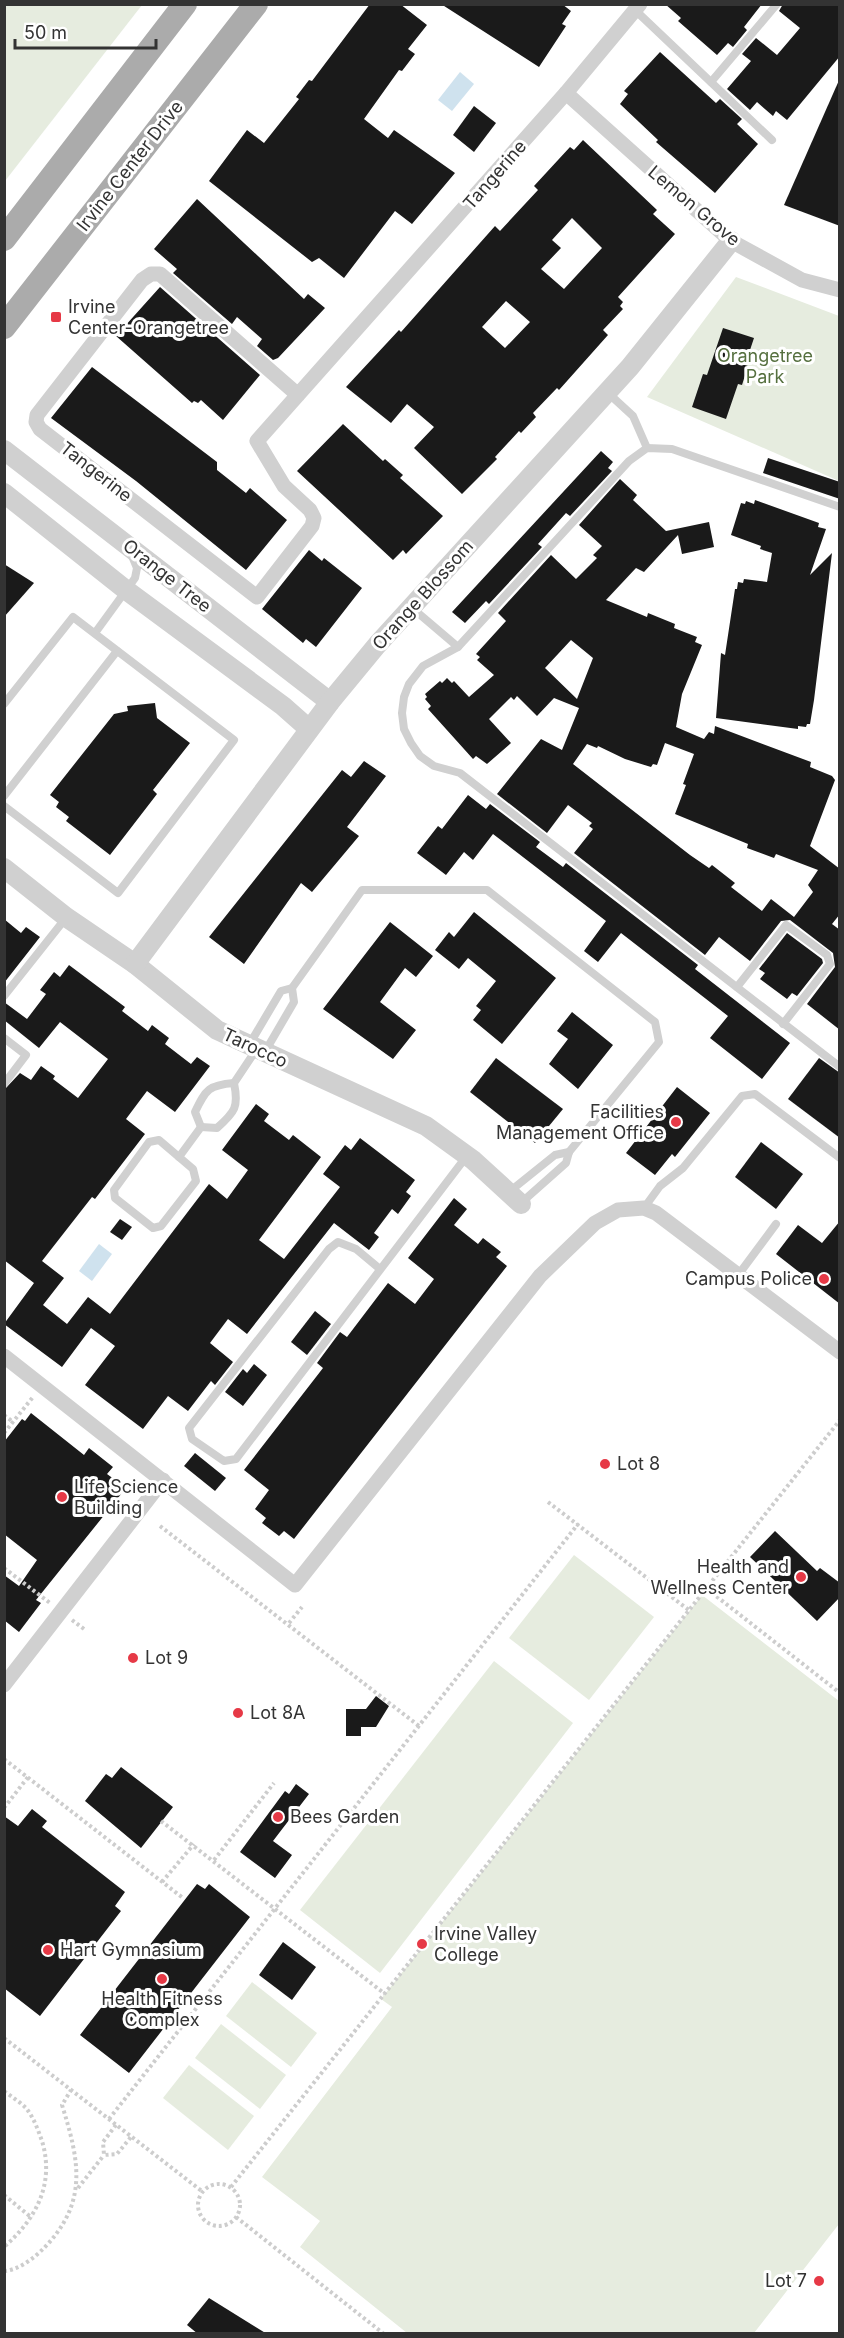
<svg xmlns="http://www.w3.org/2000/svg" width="844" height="2338" viewBox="0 0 844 2338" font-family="Inter,sans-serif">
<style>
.green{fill:#e6ecdf}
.water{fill:#cfe2ee}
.building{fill:#1a1a1a;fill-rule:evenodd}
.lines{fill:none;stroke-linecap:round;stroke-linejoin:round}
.path{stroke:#cdcdcd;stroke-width:4;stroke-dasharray:3 3;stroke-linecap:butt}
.service{stroke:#d0d0d0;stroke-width:8}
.minor{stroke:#d0d0d0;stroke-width:15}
.tertiary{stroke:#d0d0d0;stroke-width:20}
.primary{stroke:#ababab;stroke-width:24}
.poi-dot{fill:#e63946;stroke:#fff;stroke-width:2}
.labels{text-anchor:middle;stroke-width:6;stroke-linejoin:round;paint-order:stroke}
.street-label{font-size:18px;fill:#333;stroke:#fff}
.poi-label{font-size:18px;fill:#333;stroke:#fff;text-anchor:start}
.park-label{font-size:18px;fill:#56703f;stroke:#fff}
</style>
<rect width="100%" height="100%" fill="#fff"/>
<g class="green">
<polygon points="5,4 142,5 5,181 4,5"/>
<polygon points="736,277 839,316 839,481 647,397"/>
<polygon points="574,1555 654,1617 589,1700 509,1638"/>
<polygon points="702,1595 839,1701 839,2224 754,2333 407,2333 300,2247 320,2221 262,2177 392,2007 381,1999"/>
<polygon points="494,1661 573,1723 380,1973 300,1910"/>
<polygon points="252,1982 317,2033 291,2067 226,2016"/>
<polygon points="221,2024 286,2075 260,2109 195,2058"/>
<polygon points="189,2065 254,2116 228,2150 163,2098"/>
</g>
<g class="water">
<polygon points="460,72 474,84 452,111 438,100"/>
<polygon points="99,1244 112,1254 92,1281 79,1271"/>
</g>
<g class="building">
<polygon points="370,4 400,4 427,25 408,49 415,54 402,71 399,70 364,119 388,138 394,130 455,173 412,224 395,211 344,278 319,258 312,262 209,181 247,130 264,143 299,99 296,97 309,80 312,81"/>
<polygon points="441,4 562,4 571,11 562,24 566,26 539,67"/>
<polygon points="665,4 762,4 744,27 747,30 733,47 728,43 717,55 678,21 681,18"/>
<polygon points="783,4 840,4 840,56 787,120 776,111 773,116 757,102 750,110 727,89 751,61 742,54 756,38 777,55 800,28 779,11"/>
<polygon points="660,52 716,103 720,99 742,119 737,124 758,144 715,193 656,142 658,140 620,104 628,94 624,91"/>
<polygon points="840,78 840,226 784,205"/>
<polygon points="474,106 496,123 474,152 453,135"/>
<path d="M 583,140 L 657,210 L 653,214 L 675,234 L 618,297 L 623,302 L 620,306 L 623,309 L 603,330 L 608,335 L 559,390 L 557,388 L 533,413 L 536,417 L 521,433 L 519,431 L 495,457 L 497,459 L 462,494 L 414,448 L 434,427 L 407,404 L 391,423 L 346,387 L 399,330 L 401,332 L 495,226 L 500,231 L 538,190 L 534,186 L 570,147 L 574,150 ZM 572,218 L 602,248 L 564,289 L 541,269 L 561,248 L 552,240 ZM 506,301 L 530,322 L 505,348 L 482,327 Z"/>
<polygon points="197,199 304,299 308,294 325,308 278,358 273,360 257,346 262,339 237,317 232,324 173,273 177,269 154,249"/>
<polygon points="160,287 260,375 223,420 201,400 198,403 194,401 192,403 116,336"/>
<polygon points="723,328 754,338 745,365 748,366 742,385 738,384 726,419 692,407 703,374 707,375"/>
<polygon points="92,367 217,462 217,470 246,493 250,488 287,520 246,570 136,481 51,418"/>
<polygon points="343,424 383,461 385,459 403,475 400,478 443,516 406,554 403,550 393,560 297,471"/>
<polygon points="601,451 613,462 608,468 612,471 570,516 566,513 538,544 542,547 489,604 486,601 465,623 452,612"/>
<polygon points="768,458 840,482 840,499 763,473"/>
<path d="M 620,479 L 637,495 L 633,500 L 666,531 L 709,522 L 714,547 L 682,554 L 678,535 L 644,572 L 636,568 L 606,600 L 647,617 L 648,613 L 675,624 L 674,628 L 697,637 L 695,642 L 702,645 L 682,694 L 676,727 L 704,739 L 709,732 L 714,734 L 715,726 L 811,762 L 810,767 L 832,776 L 835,780 L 810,846 L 840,869 L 840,914 L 832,924 L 840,930 L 840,1030 L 807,1004 L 835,967 L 833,953 L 790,920 L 781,921 L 750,961 L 719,937 L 705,955 L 574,853 L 593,829 L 589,826 L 592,823 L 568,805 L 547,833 L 497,794 L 541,739 L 562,750 L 579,708 L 554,698 L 537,716 L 517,696 L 514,700 L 511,697 L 489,719 L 511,743 L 487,764 L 476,756 L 473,759 L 428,709 L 431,706 L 425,699 L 427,697 L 425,694 L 440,681 L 442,683 L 447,678 L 452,683 L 454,681 L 469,697 L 494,675 L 477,660 L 480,657 L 476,654 L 506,621 L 498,613 L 551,555 L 576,579 L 597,558 L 593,555 L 602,546 L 579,525 ZM 571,640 L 593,658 L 577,699 L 545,668 ZM 665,743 L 694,754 L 683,784 L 686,785 L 675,814 L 748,844 L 747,848 L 774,858 L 776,854 L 818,870 L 808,885 L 813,892 L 794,917 L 771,899 L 762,911 L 731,887 L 735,883 L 712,865 L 709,868 L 690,855 L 573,764 L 587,744 L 597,748 L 598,746 L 625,759 L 651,767 L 653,764 L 657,765 Z"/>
<polygon points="755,500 819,523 818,527 826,529 810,575 832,553 814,700 810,724 807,724 806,727 798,726 798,729 716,718 721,653 725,655 735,589 737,589 738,582 743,583 744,579 767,582 772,553 760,549 761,546 731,535 741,503 745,504 746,501 754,504"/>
<polygon points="309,550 322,561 324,558 362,588 316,647 306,639 303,643 262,609"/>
<polygon points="4,564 34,583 4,617"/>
<polygon points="155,703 157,718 190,743 153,790 157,794 110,855 66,821 69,817 56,807 59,802 50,795 114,714 128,711 127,706"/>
<polygon points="364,761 386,776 347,827 359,836 312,892 301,883 244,964 209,937 342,770 351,777"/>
<polygon points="468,795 486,809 490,804 540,842 536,847 563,867 566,863 698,965 695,969 790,1043 762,1079 710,1038 728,1016 621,933 598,962 584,951 606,921 493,834 473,860 464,852 446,875 417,853 438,826 442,829"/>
<polygon points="474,912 556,978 502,1044 473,1020 481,1010 476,1006 496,981 468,958 459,969 435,950 449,932 454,937"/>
<polygon points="4,919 21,933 26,927 40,937 4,983"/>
<polygon points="390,922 433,956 416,977 405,968 380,1002 416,1030 393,1059 323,1009"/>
<polygon points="787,933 822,959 823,963 797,996 792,993 787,999 760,979 765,973 759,969"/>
<polygon points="69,965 125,1007 122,1011 148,1031 152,1025 169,1038 165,1044 191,1064 197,1057 210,1066 175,1112 147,1091 126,1119 145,1134 95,1199 92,1197 42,1261 64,1278 43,1305 67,1324 88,1297 110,1314 209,1184 227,1199 248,1170 222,1150 256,1104 269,1114 264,1121 289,1140 293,1135 321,1157 259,1240 284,1259 340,1187 323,1174 345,1145 351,1150 360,1138 415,1180 406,1192 411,1196 398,1214 392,1209 374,1233 379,1237 369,1250 334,1223 247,1334 228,1319 210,1343 233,1362 215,1385 211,1381 188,1411 168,1396 143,1429 85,1385 115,1346 91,1328 62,1367 4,1324 34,1283 4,1260 4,1090 20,1073 31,1080 41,1066 55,1076 53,1079 78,1098 108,1059 60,1022 39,1048 4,1020 4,1002 27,1019 46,994 40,990 54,972 60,977"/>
<polygon points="572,1012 613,1045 578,1089 549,1064 568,1039 557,1031"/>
<polygon points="496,1058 563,1109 535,1143 470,1092"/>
<polygon points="819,1058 840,1073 840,1138 788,1099"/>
<polygon points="677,1087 710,1113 675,1157 672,1154 655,1175 626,1153"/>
<polygon points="761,1142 803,1174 776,1209 735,1177"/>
<polygon points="454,1198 467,1209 454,1225 478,1244 483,1238 501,1252 496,1257 507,1266 294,1539 284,1531 279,1536 262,1523 266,1518 255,1509 269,1490 244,1470 323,1368 317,1363 340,1332 347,1337 388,1283 415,1304 434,1279 408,1258"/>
<polygon points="120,1219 132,1227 122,1240 110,1232"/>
<polygon points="840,1221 840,1304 776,1254 798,1225 822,1243"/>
<polygon points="315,1311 331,1324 307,1355 291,1342"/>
<polygon points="254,1364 267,1375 243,1406 225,1392 243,1369 247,1373"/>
<polygon points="31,1413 84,1455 89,1448 113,1467 107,1474 126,1488 36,1600 41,1603 19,1632 4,1620 4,1575 19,1586 37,1560 4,1534 4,1442 22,1419 25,1421"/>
<polygon points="195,1453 226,1478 215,1491 184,1466"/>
<polygon points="775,1531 817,1571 820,1568 840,1583 840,1597 817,1621 750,1557"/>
<polygon points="376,1696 389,1706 376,1727 361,1727 361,1736 346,1736 346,1709 366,1709"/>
<polygon points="121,1767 173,1807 141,1848 85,1801 106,1774 112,1778"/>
<polygon points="296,1784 309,1794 273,1841 292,1855 275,1878 240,1852 285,1791 289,1794"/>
<polygon points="32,1809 47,1821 42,1827 125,1892 115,1906 121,1911 40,2016 4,1988 4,1816 18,1826"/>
<polygon points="197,1884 205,1889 209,1884 250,1917 129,2073 80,2035"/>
<polygon points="283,1942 316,1967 292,2000 259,1975"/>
<polygon points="209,2298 267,2334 198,2334 187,2325"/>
</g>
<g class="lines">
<g class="path">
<polyline points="4,1415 13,1422"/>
<polyline points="4,1433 33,1397"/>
<polyline points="548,1502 690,1611"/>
<polyline points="160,1526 419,1726"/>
<polyline points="4,1568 50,1603"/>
<polyline points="707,1589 840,1693"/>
<polyline points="72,1620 84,1629"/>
<polyline points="289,1623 302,1607"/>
<polyline points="4,1759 183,1898"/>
<polyline points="4,1808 28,1777"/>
<polyline points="161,1821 385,1994"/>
<polyline points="214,1860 274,1783"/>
<polyline points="162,1882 194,1844"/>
<polyline points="4,2038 203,2192"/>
<path d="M 4,2091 C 12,2097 20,2102 26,2108 C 34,2118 38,2130 42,2141 C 55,2184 36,2219 4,2247"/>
<polyline points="109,2119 578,1524"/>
<polyline points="116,2125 103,2142 104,2155 117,2154 131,2137"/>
<circle cx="219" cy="2205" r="21"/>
<polyline points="231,2187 840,1420"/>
<polyline points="78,2188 104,2155"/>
<polyline points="4,2195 32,2218"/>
<polyline points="236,2217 384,2334"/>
<path d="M 4,2271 C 19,2270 34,2258 44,2248 C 89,2202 79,2160 62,2105 L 71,2090"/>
</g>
<g class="service">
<polyline points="635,10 772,140"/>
<polyline points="711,82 777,4"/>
<polyline points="608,393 633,416 647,448"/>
<polyline points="840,507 672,449 647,448 629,461 458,647 423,666 409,684 404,697 402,713 404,729 411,743 420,756 434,766 460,773 840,1067"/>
<polyline points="411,607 458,647"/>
<polyline points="95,633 135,578 137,568 132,556"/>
<polyline points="4,704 73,617 234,740 118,893 4,806"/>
<polyline points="4,796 117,651"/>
<polyline points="737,987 786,925 827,955 830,964 783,1024"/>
<polyline points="4,996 65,919"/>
<polyline points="4,1038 26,1055 4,1084"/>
<polyline points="249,1045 281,991 292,988 362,890 487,890 655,1022 659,1042 569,1152 566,1163 522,1202"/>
<polyline points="266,1050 294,1002 292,988"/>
<path d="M 201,1127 L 217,1128 C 235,1112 239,1107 234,1083 L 256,1050"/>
<path d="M 201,1127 L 195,1112 C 206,1089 209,1085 234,1083"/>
<polygon points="159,1140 193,1169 196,1181 161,1226 153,1228 115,1198 114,1190 149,1142"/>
<polyline points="179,1157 201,1127"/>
<polyline points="509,1192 555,1155 569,1152"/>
<polyline points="644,1208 660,1186 683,1168 742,1096 755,1094 840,1158"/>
<polyline points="380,1269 356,1249 338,1242 329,1249 189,1428 192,1439 224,1461 236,1459 466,1157"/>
<polyline points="739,1274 776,1224"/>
</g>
<g class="minor">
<polyline points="566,93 731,241 802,280 840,290"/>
<polyline points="298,395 160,274 151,274 142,280 37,415 36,422 40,429 257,597 312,526 314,518 310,510 284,486 257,441 566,93 640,4"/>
<polyline points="4,1356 295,1585 540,1276 595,1223 618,1210 644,1208 656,1213 840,1352"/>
<polyline points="4,1685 163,1480"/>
</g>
<g class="tertiary">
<polyline points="4,450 330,702"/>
<polyline points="4,493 126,590 283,706 309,729"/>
<polyline points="4,868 66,917 135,964 217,1030 426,1126 473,1160 521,1204"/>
<polyline points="135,964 330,702 377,645 630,367 731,241"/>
</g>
<g class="primary">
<polyline points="4,239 185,4"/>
<polyline points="4,327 256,4"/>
</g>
</g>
<g class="poi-dot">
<rect x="50" y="311" width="12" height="12" rx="3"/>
<circle cx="676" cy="1122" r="6"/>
<circle cx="824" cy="1279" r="6"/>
<circle cx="605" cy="1464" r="6"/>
<circle cx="62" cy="1497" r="6"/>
<circle cx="801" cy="1577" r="6"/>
<circle cx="133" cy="1658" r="6"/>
<circle cx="238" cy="1713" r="6"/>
<circle cx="278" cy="1817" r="6"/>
<circle cx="422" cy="1944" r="6"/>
<circle cx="48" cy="1950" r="6"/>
<circle cx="162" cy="1979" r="6"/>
<circle cx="819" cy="2281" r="6"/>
</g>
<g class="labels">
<g class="street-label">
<text transform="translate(130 166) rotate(-52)" y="6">Irvine Center Drive</text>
<text transform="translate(495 175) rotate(-49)" y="6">Tangerine</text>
<text transform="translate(694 206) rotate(40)" y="6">Lemon Grove</text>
<text transform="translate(96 472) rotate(38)" y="6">Tangerine</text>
<text transform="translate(167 576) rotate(38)" y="6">Orange Tree</text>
<text transform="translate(423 595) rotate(-48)" y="6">Orange Blossom</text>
<text transform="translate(255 1048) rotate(25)" y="6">Tarocco</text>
</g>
<g class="poi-label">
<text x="68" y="313">Irvine<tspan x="68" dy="21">Center-Orangetree</tspan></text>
<text x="664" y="1118" text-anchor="end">Facilities<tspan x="664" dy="21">Management Office</tspan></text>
<text x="812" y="1285" text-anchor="end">Campus Police</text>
<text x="617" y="1470">Lot 8</text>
<text x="74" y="1493">Life Science<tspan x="74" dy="21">Building</tspan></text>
<text x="789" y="1573" text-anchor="end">Health and<tspan x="789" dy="21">Wellness Center</tspan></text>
<text x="145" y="1664">Lot 9</text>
<text x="250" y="1719">Lot 8A</text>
<text x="290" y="1823">Bees Garden</text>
<text x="434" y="1940">Irvine Valley<tspan x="434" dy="21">College</tspan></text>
<text x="60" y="1956">Hart Gymnasium</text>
<text x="162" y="2005" text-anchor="middle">Health Fitness<tspan x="162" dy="21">Complex</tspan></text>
<text x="807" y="2287" text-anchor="end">Lot 7</text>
</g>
<g class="park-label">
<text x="765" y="362">Orangetree<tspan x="765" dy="21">Park</tspan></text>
</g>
</g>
<rect width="844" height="2338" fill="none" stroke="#333333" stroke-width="12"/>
<path d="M15 39v9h141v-9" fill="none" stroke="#333333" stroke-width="3"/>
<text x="24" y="39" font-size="18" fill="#333333" stroke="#ffffff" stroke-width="4.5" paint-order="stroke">50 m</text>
</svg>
